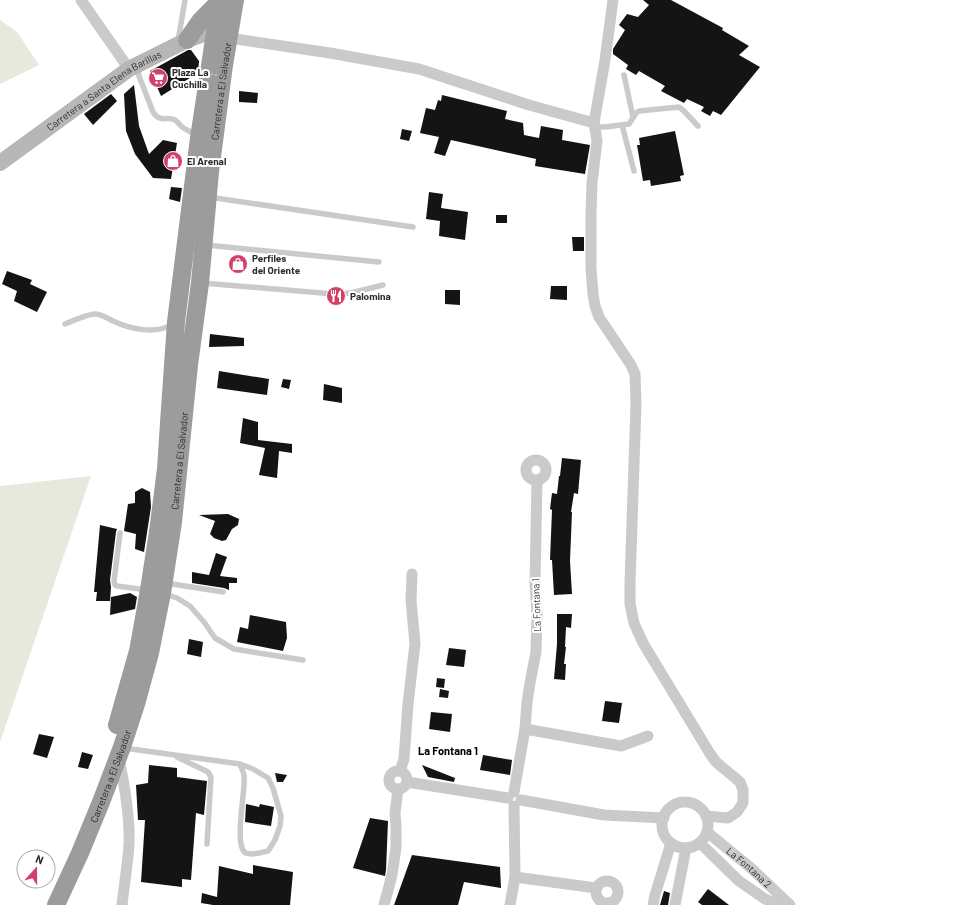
<svg xmlns="http://www.w3.org/2000/svg" width="978" height="905" viewBox="0 0 978 905" font-family="Barlow,sans-serif">
<style>
.green{fill:#e6e9dc}
.building{fill:#141414}
.lines{fill:none;stroke-linecap:round;stroke-linejoin:round}
.service{stroke:#cacaca;stroke-width:5.5}
.minor{stroke:#cacaca;stroke-width:11}
.secondary{stroke:#b7b7b7;stroke-width:16}
.trunk{stroke:#9c9c9c;stroke-width:18}
.path-bridge{stroke:#cacaca;stroke-width:1.5;stroke-dasharray:2 2;stroke-linecap:butt}
.labels{text-anchor:middle;stroke-width:4;stroke-linejoin:round;paint-order:stroke}
.poi-label{font-size:10px;font-weight:bold;fill:#2d2d2d;stroke:#fff;text-anchor:start}
.street-label{font-size:10px;fill:#2d2d2d;stroke:#fff}
.neighbourhood-label{font-size:11px;font-weight:bold;fill:#000;stroke:#fff}
</style>
<rect width="100%" height="100%" fill="#fff"/>
<g class="green">
<polygon points="0,20 17,32 39,65 0,84"/>
<polygon points="91,476 0,742 0,486"/>
</g>
<g class="building">
<polygon points="643,0 671,0 723,28 722,30 749,46 739,55 760,67 721,115 713,111 710,116 701,111 704,107 687,99 684,103 661,91 665,86 639,71 636,75 626,69 628,65 613,54 613,49 625,30 619,25 627,14 638,17 649,5"/>
<polygon points="188,50 191,50 199,61 198,73 161,96 150,71"/>
<polygon points="134,85 139,126 149,154 163,140 177,143 171,179 153,178 135,154 126,131 124,94"/>
<polygon points="239,91 258,93 257,103 239,102"/>
<polygon points="111,94 117,101 93,125 84,114"/>
<polygon points="442,95 507,111 505,119 523,123 524,135 539,138 541,126 563,130 562,140 590,145 585,174 535,166 536,159 451,140 445,156 434,153 439,137 420,133 426,108 435,110 438,100 441,101"/>
<polygon points="402,129 412,131 409,141 400,139"/>
<polygon points="675,131 684,175 680,176 681,181 651,186 650,180 643,181 637,145 640,145 639,138"/>
<polygon points="171,187 182,188 180,202 169,199"/>
<polygon points="429,192 443,194 441,208 468,212 465,240 439,236 440,221 426,219"/>
<rect x="496" y="215" width="11" height="8"/>
<polygon points="572,237 584,237 584,251 573,251"/>
<polygon points="7,271 32,280 30,284 47,292 37,312 14,301 17,291 2,284"/>
<polygon points="551,286 567,286 567,300 550,299"/>
<polygon points="445,290 460,290 460,305 445,304"/>
<polygon points="210,334 244,338 244,346 209,347"/>
<polygon points="219,371 269,379 267,395 217,388"/>
<polygon points="283,379 291,380 289,389 281,387"/>
<polygon points="324,384 342,388 342,403 323,400"/>
<polygon points="243,418 258,422 258,440 292,444 292,453 279,451 277,478 259,475 265,448 240,443"/>
<polygon points="562,458 581,460 578,494 574,493 571,512 572,512 570,561 572,594 554,595 552,560 550,560 552,510 550,509 552,493 557,494 559,476 560,476"/>
<polygon points="142,488 150,492 151,507 144,552 135,549 136,534 124,531 128,504 135,503 135,492"/>
<polygon points="228,514 239,519 238,525 232,529 226,540 222,541 214,538 210,534 215,521 199,515"/>
<polygon points="100,525 117,529 116,532 110,580 111,587 110,601 96,601 97,592 94,592"/>
<polygon points="216,553 227,557 220,576 237,578 237,583 229,583 229,590 224,588 192,583 192,572 209,575"/>
<polygon points="130,593 137,597 135,609 110,615 111,597"/>
<polygon points="557,614 572,614 571,628 566,627 565,647 566,647 564,664 566,664 565,680 554,679 557,644"/>
<polygon points="250,615 286,622 287,638 283,651 237,642 240,627 248,629"/>
<polygon points="189,639 203,642 201,657 187,654"/>
<polygon points="449,648 466,650 464,667 446,665"/>
<polygon points="437,678 445,679 444,688 436,687"/>
<polygon points="440,689 449,691 448,698 439,697"/>
<polygon points="605,701 622,703 619,723 602,721"/>
<polygon points="431,712 452,714 450,732 429,729"/>
<polygon points="39,734 54,737 47,758 33,754"/>
<polygon points="82,752 93,755 88,769 78,767"/>
<polygon points="483,755 512,760 510,775 480,770"/>
<polygon points="149,765 177,768 177,777 207,781 204,815 196,813 191,880 182,879 182,887 141,882 145,820 138,820 136,785 148,783"/>
<polygon points="422,765 455,778 454,782 428,777"/>
<polygon points="275,773 287,775 283,782 277,782"/>
<polygon points="246,804 259,807 260,804 274,807 271,826 245,822"/>
<polygon points="370,818 388,821 386,870 385,876 353,868"/>
<polygon points="412,855 500,867 501,888 464,882 458,905 394,905"/>
<polygon points="253,865 293,872 290,905 213,905 201,903 202,893 217,897 219,866 253,874"/>
<polygon points="708,889 729,905 702,905 698,902"/>
<polygon points="664,891 670,893 668,905 660,905"/>
</g>
<g class="lines">
<g class="service">
<polyline points="178,41 185,0"/>
<path d="M 138,67 L 139,76 L 153,112 C 160,123 166,116 175,120 C 178,122 180,125 182,127 C 187,130 191,132 196,135"/>
<polyline points="624,75 633,117"/>
<polyline points="622,125 634,171"/>
<polyline points="595,127 605,127 629,124 636,113 639,111 679,107 684,111 698,126"/>
<polyline points="209,197 413,227"/>
<polyline points="206,245 379,262"/>
<polyline points="202,283 334,294 351,293 383,285"/>
<path d="M 65,324 C 72,321 89,314 95,314 C 101,314 107,318 113,321 C 130,329 156,335 173,324"/>
<polyline points="120,533 114,581 115,585 117,586 147,590"/>
<polyline points="166,583 223,592"/>
<polyline points="165,594 177,598 190,606 204,622 215,638 234,649 303,660"/>
<path d="M 124,748 L 240,764 L 253,769 L 268,778 L 273,788 L 281,816 L 280,826 L 275,840 L 268,851 C 262,852 253,856 246,853 C 233,847 246,790 244,776 C 244,772 241,768 240,764"/>
<polyline points="177,757 208,772 211,777 207,844"/>
</g>
<g class="minor">
<polyline points="81,0 129,69"/>
<polyline points="613,0 605,60 594,123 597,141 592,183 591,213 591,268 593,294 595,306 599,317 631,365 635,374 636,404 630,583 630,604 634,623 643,643 709,752 716,762 740,782 743,790 743,803 737,812 728,818 706,816"/>
<polyline points="229,38 330,53 419,69 529,105 594,123"/>
<circle cx="536" cy="470" r="10"/>
<polyline points="525,729 621,746 648,736"/>
<path d="M 119,759 C 125,787 130,815 129,844 C 128,864 124,885 122,905"/>
<circle cx="398" cy="780" r="9"/>
<polyline points="400,771 404,759 408,704 415,644 411,600 412,574"/>
<polyline points="407,782 508,798"/>
<polyline points="514,792 525,729 527,702 530,683 536,652 537,614 535,583 537,480"/>
<polyline points="521,800 604,815 664,818"/>
<circle cx="685" cy="825" r="23"/>
<path id="s1" d="M 707,832 L 751,868 L 790,905"/>
<polyline points="700,843 739,881 765,899 780,905"/>
<polyline points="515,877 596,888"/>
<circle cx="607" cy="892" r="11"/>
<polyline points="384,905 392,875 396,848 396,826 395,813 398,789"/>
<polyline points="510,905 515,877 514,806"/>
<polyline points="653,905 655,895 671,843"/>
<polyline points="675,905 686,848"/>
</g>
<path class="secondary" id="s2" d="M 0,163 L 129,69 L 187,40 L 204,34 L 216,31"/>
<g class="trunk">
<polyline points="187,40 201,20 220,1"/>
<polyline points="117,725 138,651 149,590 158,532 166,469 169,423 176,322 199,138 220,0"/>
<path id="s3" d="M 56,905 L 80,853 L 101,802 L 122,747 L 136,704 L 150,653 L 162,593 L 173,522 L 189,365 L 200,283 L 210,172 L 224,65 L 235,0"/>
</g>
<polyline class="path-bridge" points="199,73 225,76"/>
</g>
<defs>
<symbol id="supermarket-disc" viewBox="-11 -11 22 22"><circle r="9.5" fill="#d3406a" stroke="#fff"/><path d="M-6-5.5h2.5l.6 2H6L4.5 2H-2.5L-4.4-4H-6ZM-1.5 3.2a1.3 1.3 0 1 0 .1 0ZM3 3.2a1.3 1.3 0 1 0 .1 0Z" fill="#fff"/></symbol>
<symbol id="shop-disc" viewBox="-11 -11 22 22"><circle r="9.5" fill="#d3406a" stroke="#fff"/><path d="M-5-2.5h2.3a2.7 3.5 0 0 1 5.4 0H5L5.5 6h-11ZM-1.5-2.5h3a1.5 2.3 0 0 0-3 0Z" fill="#fff"/></symbol>
<symbol id="restaurant-disc" viewBox="-11 -11 22 22"><circle r="9.5" fill="#d3406a" stroke="#fff"/><path d="M-5-6h1v4h1v-4h1v4h1v-4h1v5L-1.5 .5V6h-2V.5L-5-1ZM5-6V6H3V1.5H1.5Q1.5-4 5-6Z" fill="#fff"/></symbol>
</defs>
<g fill-rule="evenodd">
<use href="#supermarket-disc" x="147" y="67" width="22" height="22"/>
<use href="#shop-disc" x="162" y="150" width="22" height="22"/>
<use href="#shop-disc" x="227" y="253" width="22" height="22"/>
<use href="#restaurant-disc" x="325" y="285" width="22" height="22"/>
</g>
<g class="labels">
<g class="poi-label">
<text x="172" y="76">Plaza La<tspan x="172" dy="12">Cuchilla</tspan></text>
<text x="187" y="165">El Arenal</text>
<text x="252" y="262">Perfiles<tspan x="252" dy="12">del Oriente</tspan></text>
<text x="350" y="300">Palomina</text>
</g>
<g class="street-label">
<text dy="4" stroke="none"><textPath href="#s2" startOffset="127">Carretera a Santa Elena Barillas</textPath></text>
<text dy="4" stroke="none"><textPath href="#s3" startOffset="836">Carretera a El Salvador</textPath></text>
<text dy="4" stroke="none"><textPath href="#s3" startOffset="464">Carretera a El Salvador</textPath></text>
<text transform="translate(536 605) rotate(-92)" y="4">La Fontana 1</text>
<text dy="4" stroke="none"><textPath href="#s3" startOffset="140">Carretera a El Salvador</textPath></text>
<text dy="4" stroke="none"><textPath href="#s1" startOffset="55">La Fontana 2</textPath></text>
</g>
<g class="neighbourhood-label">
<text x="448" y="755">La Fontana 1</text>
</g>
</g>
<g transform="translate(36 869) rotate(21)"><circle r="19" fill="#ffffff" stroke="#ababab"/>
<path d="M0-3L7 15L0 10L-7 15Z" fill="#d3406a"/>
<text y="-6" font-size="11" font-weight="bold" text-anchor="middle" fill="#2d2d2d">N</text>
</g>
</svg>
